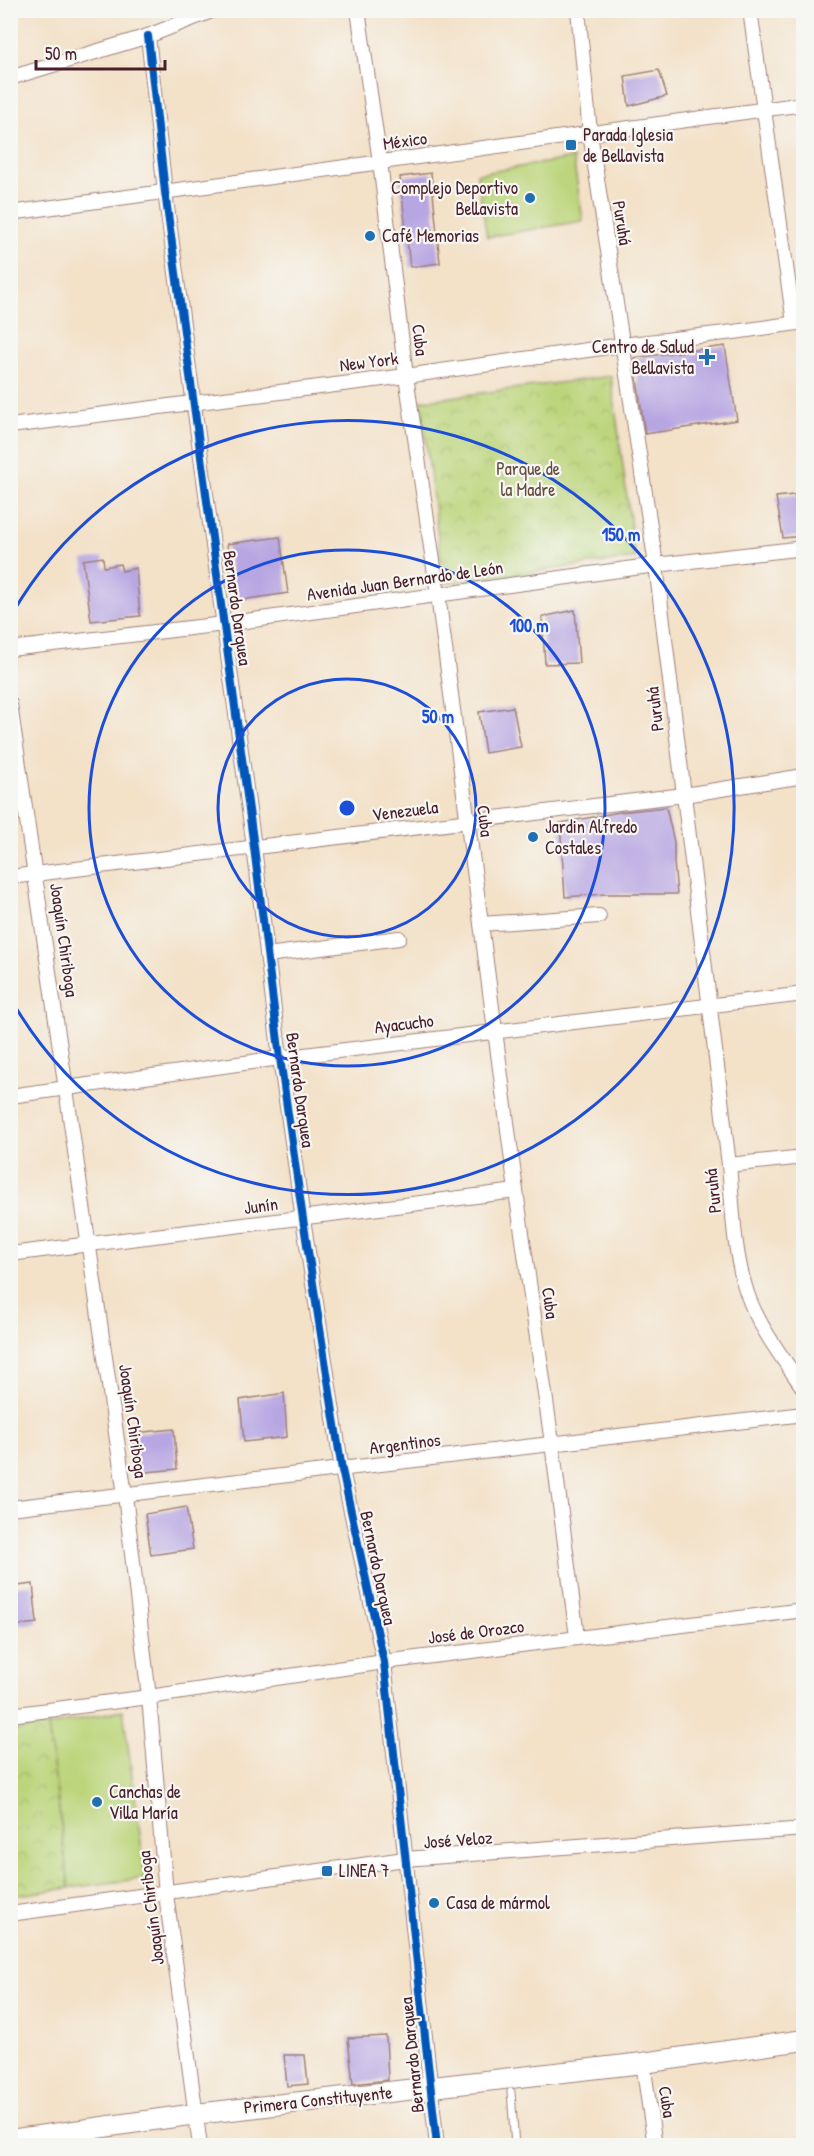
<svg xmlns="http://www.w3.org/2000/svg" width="814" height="2156" viewBox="0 0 814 2156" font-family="'Patrick Hand',sans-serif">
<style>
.grass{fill:#bcd57b;stroke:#837a53;stroke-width:1.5}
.park{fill:url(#park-crowns);stroke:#837a53;stroke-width:1.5}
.building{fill:#b7a6e2}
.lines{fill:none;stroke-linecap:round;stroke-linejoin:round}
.service-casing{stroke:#9e807a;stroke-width:9}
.minor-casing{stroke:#9e807a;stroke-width:16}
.secondary-casing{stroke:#9e807a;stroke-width:22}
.service{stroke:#fff;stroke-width:7}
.minor{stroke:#fff;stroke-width:14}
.secondary{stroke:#fff;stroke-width:20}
.cycleway-casing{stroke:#f6f6f2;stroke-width:11}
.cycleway{stroke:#0057b8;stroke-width:8}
.ring{fill:none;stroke:#1d4ed8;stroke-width:3}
.poi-dot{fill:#1f6fb2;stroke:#f6f6f2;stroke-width:2}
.labels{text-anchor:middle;stroke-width:4.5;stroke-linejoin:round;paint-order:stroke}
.poi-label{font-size:18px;fill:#4a1f2b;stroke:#f6f6f2;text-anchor:start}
.street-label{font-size:18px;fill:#4a1f2b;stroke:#f6f6f2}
.park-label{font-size:18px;fill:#664c3f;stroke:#f6f6f2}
.centre{fill:#1d4ed8;stroke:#f6f6f2;stroke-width:3}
.ring-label{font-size:18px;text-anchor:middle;font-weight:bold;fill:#1d4ed8;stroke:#f6f6f2;stroke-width:4.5;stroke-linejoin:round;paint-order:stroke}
</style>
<defs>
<pattern id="park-crowns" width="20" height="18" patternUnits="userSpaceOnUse" patternTransform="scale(1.5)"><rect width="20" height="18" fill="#bcd57b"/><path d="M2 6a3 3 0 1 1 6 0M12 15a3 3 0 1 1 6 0" fill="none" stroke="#a3b66a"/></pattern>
</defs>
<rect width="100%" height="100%" fill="#f6f6f2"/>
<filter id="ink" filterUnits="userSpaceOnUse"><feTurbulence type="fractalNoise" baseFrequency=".0167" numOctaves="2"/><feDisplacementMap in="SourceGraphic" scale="12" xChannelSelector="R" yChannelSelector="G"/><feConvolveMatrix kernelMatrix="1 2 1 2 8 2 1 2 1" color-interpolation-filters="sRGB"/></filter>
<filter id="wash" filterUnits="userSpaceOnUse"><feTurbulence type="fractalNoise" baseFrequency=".008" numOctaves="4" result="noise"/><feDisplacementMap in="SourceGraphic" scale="24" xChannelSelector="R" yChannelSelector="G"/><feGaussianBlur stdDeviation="1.35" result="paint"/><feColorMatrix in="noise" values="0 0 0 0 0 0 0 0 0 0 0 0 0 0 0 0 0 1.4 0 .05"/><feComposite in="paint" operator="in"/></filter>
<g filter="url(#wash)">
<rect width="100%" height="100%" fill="#f3e1c8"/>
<g class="grass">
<polygon points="573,158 583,221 487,237 477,174"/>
<polygon points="123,1710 146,1878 69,1888 48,1726"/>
</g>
<g class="park">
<polygon points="611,376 635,558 444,584 421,401"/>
<polygon points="48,1726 69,1888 11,1896 11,1731"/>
</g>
<g id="blocks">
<g class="building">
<polygon points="659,70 667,96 629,106 625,76"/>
<polygon points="431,173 440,263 410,267 400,177"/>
<polygon points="725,346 737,420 645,434 634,358"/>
<polygon points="802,494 804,536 783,538 776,497"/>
<polygon points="280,537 288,593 235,601 227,544"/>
<polygon points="103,557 104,567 120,564 122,571 136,568 140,616 91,621 83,560"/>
<polygon points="575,610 579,663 545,664 542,617"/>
<polygon points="513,707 521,747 485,753 479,712"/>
<polygon points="666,807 674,842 674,862 677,894 606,894 565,897 560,823 620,812"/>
<polygon points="284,1393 287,1437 244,1442 240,1400"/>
<polygon points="174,1429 177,1469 137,1473 134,1433"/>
<polygon points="186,1507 193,1549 151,1555 145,1514"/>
<polygon points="33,1584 37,1623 12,1626 10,1587"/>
<polygon points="386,2036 388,2080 353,2084 348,2038"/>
<polygon points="284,2055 305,2055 308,2084 287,2086"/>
</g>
</g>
</g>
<g filter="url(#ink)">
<use href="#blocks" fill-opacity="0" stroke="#9e807a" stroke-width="1.5"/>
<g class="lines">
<defs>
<polyline id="service" points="511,2092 515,2146"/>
<g id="minor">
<polyline points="358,10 380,162 406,376 438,595 516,1191 552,1443 577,1637"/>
<path d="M 578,10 L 590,133 L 656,565 L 729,1165 C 733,1207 733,1252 747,1293 C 758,1326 784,1360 804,1389"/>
<polyline points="750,10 794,323"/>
<polyline points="148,36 165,192 254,847 280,1058 303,1219 342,1470 384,1662 437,2146"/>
<polyline points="10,78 148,36 214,10"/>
<polyline points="10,213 804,104"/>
<polyline points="10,426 406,376 622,345 734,332 804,322"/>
<polyline points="10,649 224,624 656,565 804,548"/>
<polyline points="10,704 125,1495 149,1697 166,1894 200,2146"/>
<polyline points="10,877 684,795 804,776"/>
<polyline points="481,924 599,916"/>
<polyline points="267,955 399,938"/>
<polyline points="10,1096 280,1058 804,994"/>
<polyline points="729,1165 804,1157"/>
<polyline points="10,1254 516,1191"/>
<polyline points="10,1508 804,1414"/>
<polyline points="10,1715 149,1697 384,1662 804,1610"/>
<polyline points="10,1914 405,1859 804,1829"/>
<polyline points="643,2063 655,2146"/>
</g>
<polyline id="secondary" points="10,2140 196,2114 643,2063 804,2040"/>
</defs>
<use href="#service" class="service-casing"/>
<use href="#minor" class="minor-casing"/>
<use href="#secondary" class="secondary-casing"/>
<use href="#service" class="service"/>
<use href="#minor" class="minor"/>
<use href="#secondary" class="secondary"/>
<defs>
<polyline id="cycleway" points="148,36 165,192 254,847 280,1058 303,1219 342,1470 384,1662 437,2146"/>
</defs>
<use href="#cycleway" class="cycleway-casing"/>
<use href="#cycleway" class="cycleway"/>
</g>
</g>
<g class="ring">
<circle cx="347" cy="808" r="129"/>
<circle cx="347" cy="808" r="258"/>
<path d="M12 614A387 387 0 1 1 12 1001"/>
</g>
<g class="poi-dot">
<rect x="565" y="139" width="12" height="12" rx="3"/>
<circle cx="530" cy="198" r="6"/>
<circle cx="370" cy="236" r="6"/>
<path d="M704 348h6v6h6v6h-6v6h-6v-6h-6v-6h6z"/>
<circle cx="533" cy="837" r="6"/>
<circle cx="97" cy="1802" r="6"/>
<rect x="321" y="1865" width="12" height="12" rx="3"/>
<circle cx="434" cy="1903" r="6"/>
</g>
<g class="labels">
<g class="poi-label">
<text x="583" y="141">Parada Iglesia<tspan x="583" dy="21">de Bellavista</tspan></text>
<text x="518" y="194" text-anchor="end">Complejo Deportivo<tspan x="518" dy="21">Bellavista</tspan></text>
<text x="382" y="242">Café Memorias</text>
<text x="694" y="353" text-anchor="end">Centro de Salud<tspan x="694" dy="21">Bellavista</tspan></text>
<text x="545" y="833">Jardin Alfredo<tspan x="545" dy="21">Costales</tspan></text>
<text x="109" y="1798">Canchas de<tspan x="109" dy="21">Villa María</tspan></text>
<text x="339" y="1877">LINEA 7</text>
<text x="446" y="1909">Casa de mármol</text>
</g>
<g class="street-label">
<text transform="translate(405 141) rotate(-8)" y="6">México</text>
<text transform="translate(622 223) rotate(81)" y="6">Puruhá</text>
<text transform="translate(420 340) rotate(83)" y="6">Cuba</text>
<text transform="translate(369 362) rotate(-7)" y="6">New York</text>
<text transform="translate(405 581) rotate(-8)" y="6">Avenida Juan Bernardo de León</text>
<text transform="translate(237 608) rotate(82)" y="6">Bernardo Darquea</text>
<text transform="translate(655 709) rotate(-97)" y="6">Puruhá</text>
<text transform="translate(405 811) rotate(-7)" y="6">Venezuela</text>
<text transform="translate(485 821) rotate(83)" y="6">Cuba</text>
<text transform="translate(64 940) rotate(82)" y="6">Joaquín Chiriboga</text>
<text transform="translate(404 1024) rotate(-7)" y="6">Ayacucho</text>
<text transform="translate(300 1090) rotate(82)" y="6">Bernardo Darquea</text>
<text transform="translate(713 1191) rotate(-96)" y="6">Puruhá</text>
<text transform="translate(261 1206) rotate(-7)" y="6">Junín</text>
<text transform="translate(550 1303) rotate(82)" y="6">Cuba</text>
<text transform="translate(133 1421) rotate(82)" y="6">Joaquín Chiriboga</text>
<text transform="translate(405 1444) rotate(-7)" y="6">Argentinos</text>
<text transform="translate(378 1568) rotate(78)" y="6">Bernardo Darquea</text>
<text transform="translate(476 1632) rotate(-7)" y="6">José de Orozco</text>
<text transform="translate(458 1840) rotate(-4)" y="6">José Veloz</text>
<text transform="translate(151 1908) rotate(-97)" y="6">Joaquín Chiriboga</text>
<text transform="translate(412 2055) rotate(-96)" y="6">Bernardo Darquea</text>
<text transform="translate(318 2100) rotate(-6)" y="6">Primera Constituyente</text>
<text transform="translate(667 2102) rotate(81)" y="6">Cuba</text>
</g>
<g class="park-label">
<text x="528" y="475">Parque de<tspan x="528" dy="21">la Madre</tspan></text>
</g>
</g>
<circle cx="347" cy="808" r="9" class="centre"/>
<g class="ring-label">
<text x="621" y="541">150 m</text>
<text x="529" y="632">100 m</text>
<text x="438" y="723">50 m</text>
</g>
<rect width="814" height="2156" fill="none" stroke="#f6f6f2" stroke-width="36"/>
<path d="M36 60v9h129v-9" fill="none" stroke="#4a1f2b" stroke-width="3"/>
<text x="45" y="60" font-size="18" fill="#4a1f2b" stroke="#f6f6f2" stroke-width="4.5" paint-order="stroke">50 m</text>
</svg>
